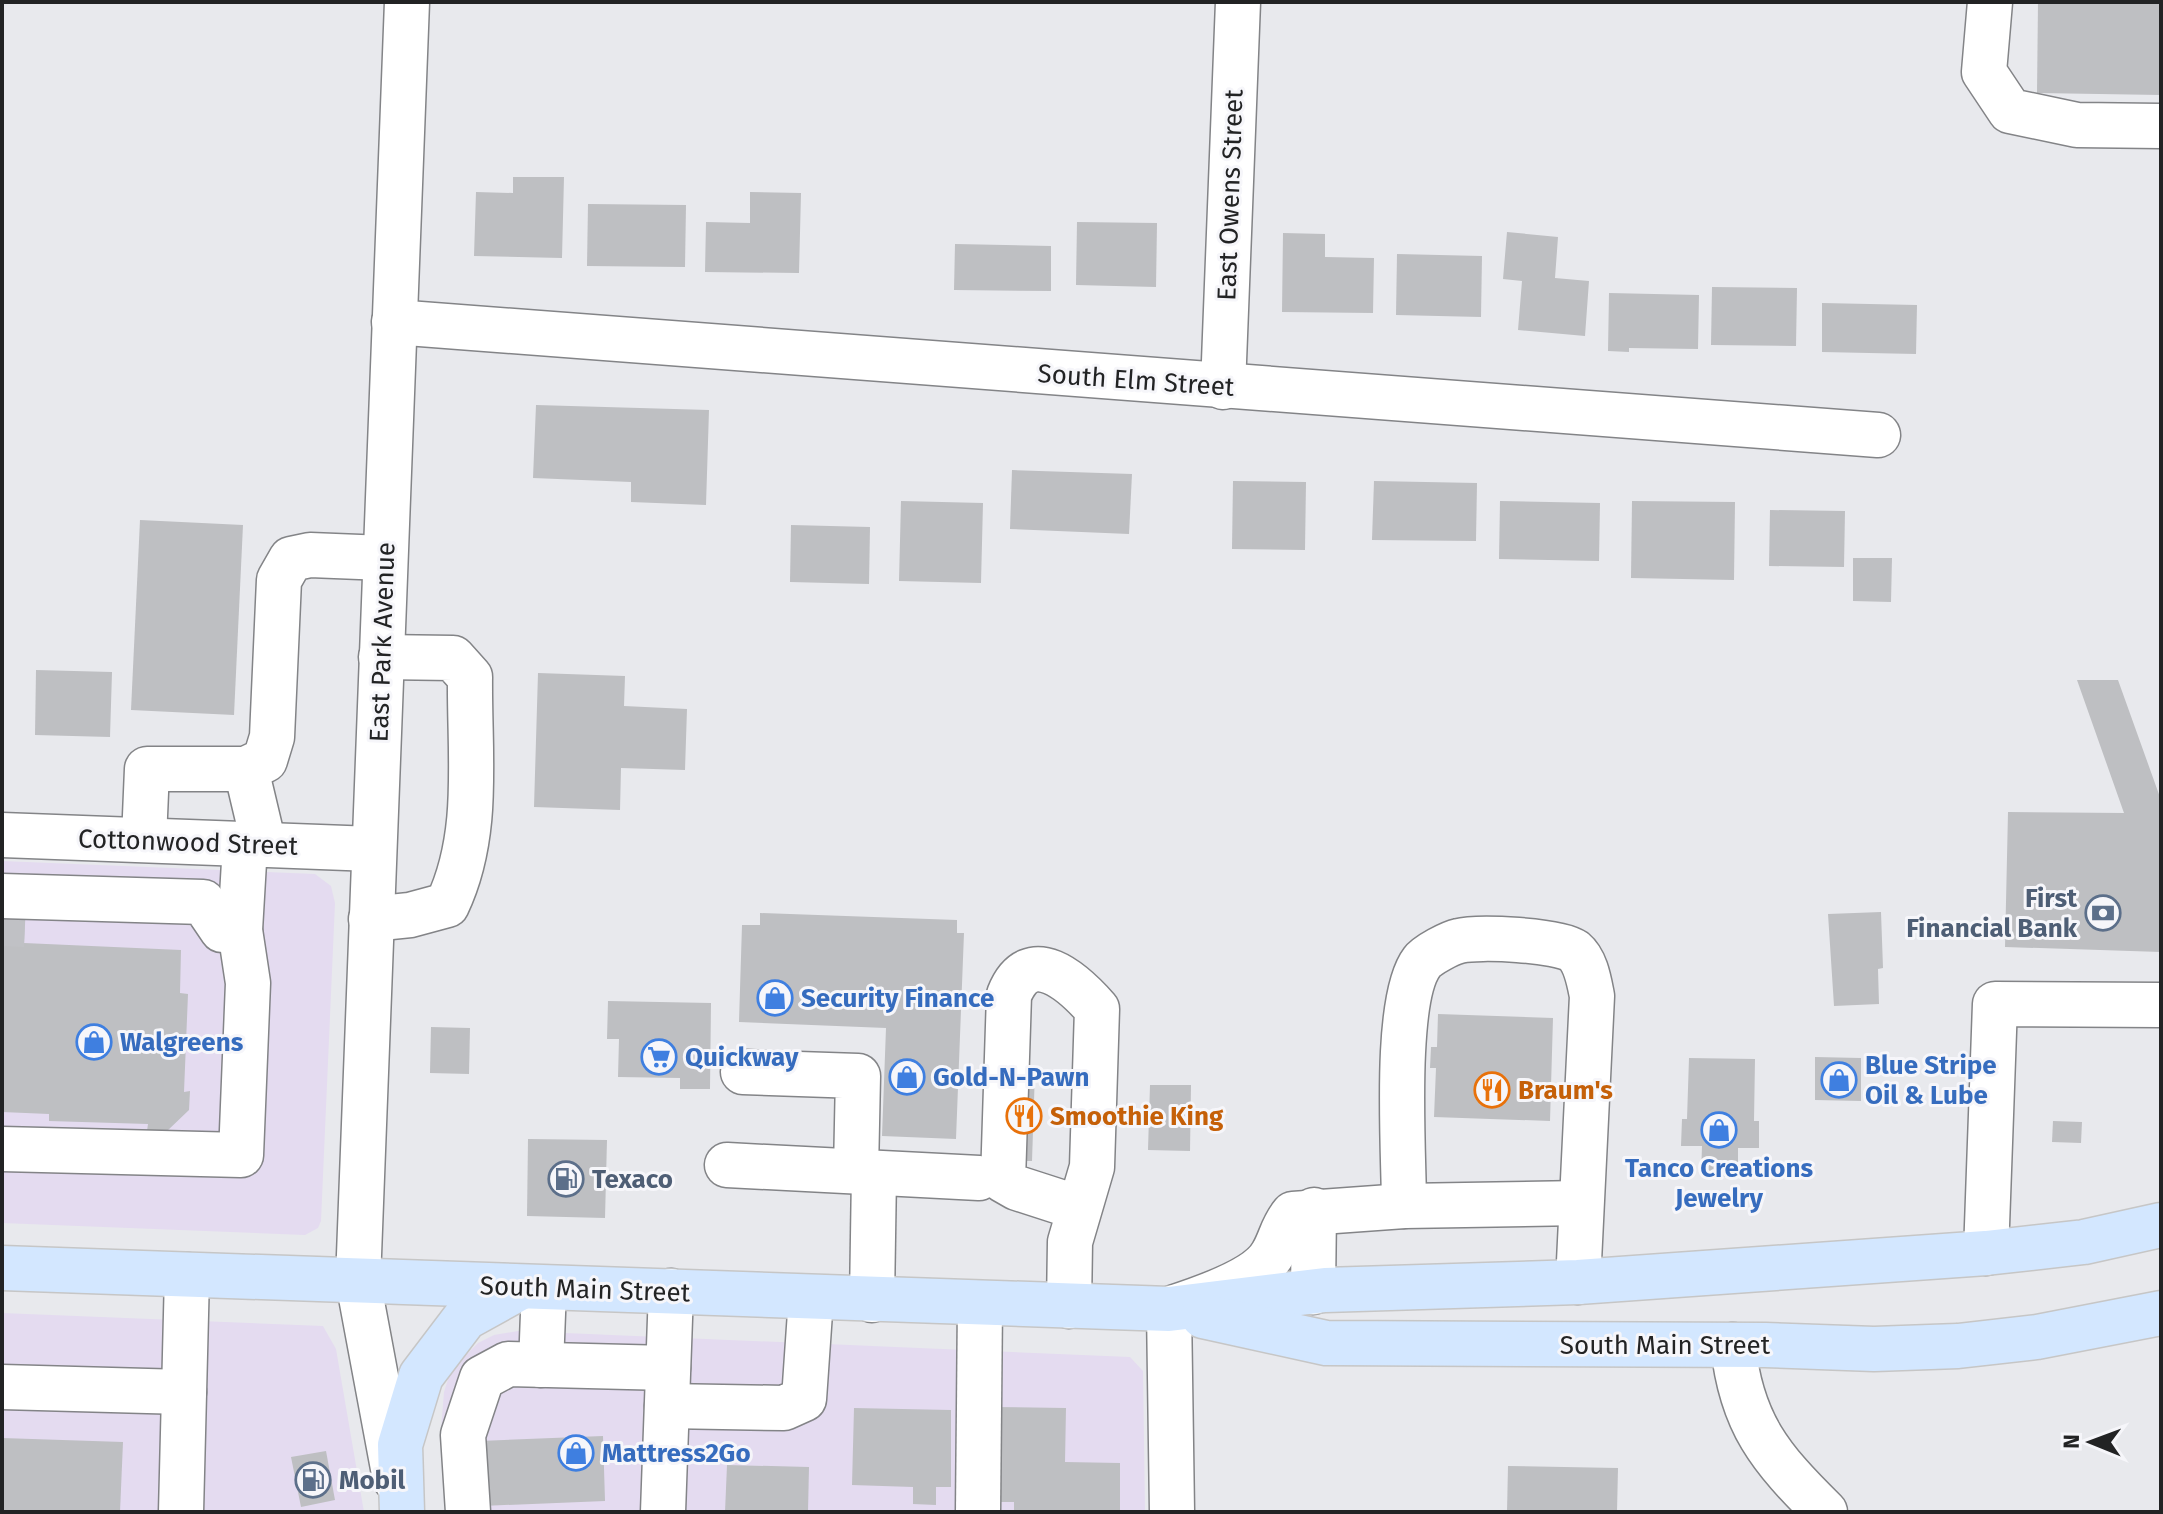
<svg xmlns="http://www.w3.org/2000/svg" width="2163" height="1514" viewBox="0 0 2163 1514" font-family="'Fira Sans',sans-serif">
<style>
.commercial{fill:#e4dbf0}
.building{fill:#bebfc2}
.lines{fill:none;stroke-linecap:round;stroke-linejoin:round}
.minor-tunnel{stroke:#c0c1c5;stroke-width:44;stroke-dasharray:44 22;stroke-linecap:butt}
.minor-casing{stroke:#838487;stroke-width:47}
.major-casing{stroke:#c6c6c6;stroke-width:47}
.minor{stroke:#fff;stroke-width:44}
.major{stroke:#d3e7ff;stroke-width:44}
.labels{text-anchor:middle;stroke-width:6;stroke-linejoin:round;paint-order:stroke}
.street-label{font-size:26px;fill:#222324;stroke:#f6f6fa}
.service-label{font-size:26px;font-weight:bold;fill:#4e5e75;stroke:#f6f6fa;text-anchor:start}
.shop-label{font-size:26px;font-weight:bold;fill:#366cbe;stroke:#f6f6fa;text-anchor:start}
.food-label{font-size:26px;font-weight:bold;fill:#c56008;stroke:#f6f6fa;text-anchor:start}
</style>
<rect width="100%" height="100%" fill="#e8e9ed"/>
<g class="commercial">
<polygon points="2,861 315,874 331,886 335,903 321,1221 318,1228 305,1235 2,1223"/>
<polygon points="2,1313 323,1326 336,1349 364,1512 2,1512"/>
<polygon points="518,1331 1130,1357 1143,1371 1145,1512 451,1512 440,1442 444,1392 451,1370 478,1343 494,1335"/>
</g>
<g class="building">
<polygon points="2038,2 2161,2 2161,95 2037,93"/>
<polygon points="513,177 564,177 562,258 474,256 476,192 513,193"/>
<polygon points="750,192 801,193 799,273 705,272 706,222 750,223"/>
<polygon points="588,204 686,205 685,267 587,266"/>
<polygon points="1077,222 1157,223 1156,287 1076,285"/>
<polygon points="1507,232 1558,237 1555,278 1589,281 1585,336 1518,330 1522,281 1503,279"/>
<polygon points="1283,233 1325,234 1325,257 1374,258 1373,313 1282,312"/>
<polygon points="955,244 1051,246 1051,291 954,290"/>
<polygon points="1397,254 1482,256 1481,317 1396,315"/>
<polygon points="1712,287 1797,288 1796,346 1711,345"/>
<polygon points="1609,293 1699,295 1698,349 1629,348 1629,352 1608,351"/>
<polygon points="1822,303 1917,305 1916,354 1822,352"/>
<polygon points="536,405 709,410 706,505 631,502 631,482 533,478"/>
<polygon points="1012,470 1132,474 1129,534 1010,529"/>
<polygon points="1233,481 1306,482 1305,550 1232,549"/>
<polygon points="1374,481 1477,483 1476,541 1372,540"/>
<polygon points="901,501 983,503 981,583 899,581"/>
<polygon points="1500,501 1600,503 1599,561 1499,559"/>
<polygon points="1632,501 1735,502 1734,580 1631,578"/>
<polygon points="1770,510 1845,511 1844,567 1769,566"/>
<polygon points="140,520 243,525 234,715 131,710"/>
<polygon points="791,525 870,527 869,584 790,582"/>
<polygon points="1853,558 1892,558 1891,602 1853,601"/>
<polygon points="36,670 112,672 110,737 35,735"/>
<polygon points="538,673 625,676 624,706 687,709 685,770 621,768 620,810 534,807"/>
<polygon points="2077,680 2118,680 2161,800 2161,952 2005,947 2008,812 2124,813"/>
<polygon points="2,912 25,913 24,943 181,950 180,993 188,994 184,1092 190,1091 189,1110 166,1132 147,1131 148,1124 49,1121 49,1114 2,1112"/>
<polygon points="1881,912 1883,968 1878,969 1879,1004 1834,1006 1828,914"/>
<polygon points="760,913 957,920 957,933 964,933 956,1139 882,1136 886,1028 739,1022 742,925 760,925"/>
<polygon points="608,1001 711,1003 710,1089 680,1089 680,1078 618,1077 619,1039 607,1039"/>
<polygon points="1438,1014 1553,1018 1550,1121 1434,1117 1436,1068 1430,1068 1431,1047 1437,1047"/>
<polygon points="431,1027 470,1028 469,1074 430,1073"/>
<polygon points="1815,1057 1861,1058 1861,1101 1815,1100"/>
<polygon points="1689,1058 1755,1059 1754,1121 1759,1121 1759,1148 1738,1148 1738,1177 1701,1176 1702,1146 1681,1146 1682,1119 1687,1119"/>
<polygon points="1015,1070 1035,1071 1032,1161 1013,1161"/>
<polygon points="1150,1085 1191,1085 1190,1151 1148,1150"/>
<polygon points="2053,1121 2082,1122 2081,1143 2052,1142"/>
<polygon points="528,1139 607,1140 605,1218 527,1216"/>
<polygon points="992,1407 1066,1408 1065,1462 1120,1463 1120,1512 1014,1512 1014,1502 990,1502"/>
<polygon points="854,1408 951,1410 951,1487 936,1487 936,1505 913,1504 913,1487 852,1485"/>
<polygon points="603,1436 605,1501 482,1506 480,1441"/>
<polygon points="2,1438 123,1442 120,1512 2,1512"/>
<polygon points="326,1451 335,1500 301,1507 291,1457"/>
<polygon points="727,1465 809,1467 808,1512 725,1512"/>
<polygon points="1508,1466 1618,1468 1617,1512 1507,1512"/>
</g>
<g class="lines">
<polyline class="minor-tunnel" points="2,924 25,925"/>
<defs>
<g id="minor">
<polyline points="1990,2 1984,72 2010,111 2077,125 2161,126"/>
<polyline points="394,322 1878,435"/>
<polyline points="1223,387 1238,2"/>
<polyline points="246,769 264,845"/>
<polyline points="2,835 373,849"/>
<polyline points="144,839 147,769 246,769 265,760 272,737 279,580 291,559 310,555 385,558"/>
<polyline points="2,896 203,902 222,930 240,930"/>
<path d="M 371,919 L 410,915 L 447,905 C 481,834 469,754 470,677 L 453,658 L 381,657"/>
<polyline points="743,1072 858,1076 856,1171"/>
<polyline points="2,1149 241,1155 248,983 240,930 245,845"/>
<polyline points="727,1165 979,1178"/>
<path d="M 1404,1206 C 1404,1154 1393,1000 1422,962 C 1427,955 1450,943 1459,941 C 1478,936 1559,940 1574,951 C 1586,961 1589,981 1592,996 L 1578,1282"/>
<polyline points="1986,1253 1995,1004 2161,1005"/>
<polyline points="1313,1292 1314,1210"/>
<polyline points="872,1300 874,1174"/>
<path d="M 1069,1306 L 1070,1242 L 1092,1167 L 1097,1009 C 1074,983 1030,942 1009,995 L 1003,1180 L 1017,1188 L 1079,1208"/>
<path d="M 1733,1345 C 1741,1423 1770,1458 1825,1512"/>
<polyline points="541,1365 544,1288"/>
<polyline points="2,1387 184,1392"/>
<polyline points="667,1406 784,1408 804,1399 811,1298"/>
<polyline points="395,1479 358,1281 407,2"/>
<polyline points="181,1512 187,1275"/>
<polyline points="468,1512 463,1435 482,1378 508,1364 668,1368"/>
<polyline points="663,1512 671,1291"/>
<polyline points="978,1512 980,1303"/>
<path d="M 1172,1512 L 1169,1309 C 1197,1300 1259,1280 1273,1253 C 1281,1239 1282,1227 1293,1214 L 1404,1206 L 1581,1203"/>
</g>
<g id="major">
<polyline points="2,1268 1169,1309 1325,1290 1578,1282 1986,1253 2084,1242 2161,1225"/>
<polyline points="1203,1316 1326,1343 1765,1345 1874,1349 1958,1346 2037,1337 2161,1313"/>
<polyline points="402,1512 400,1445 421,1376 465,1318 521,1287"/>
</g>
</defs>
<use href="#minor" class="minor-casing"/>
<use href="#major" class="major-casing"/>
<use href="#minor" class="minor"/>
<use href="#major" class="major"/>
</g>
<defs>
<symbol id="bank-ring" viewBox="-11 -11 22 22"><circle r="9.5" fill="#f6f6fa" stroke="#5c6f8a" stroke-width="1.5"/><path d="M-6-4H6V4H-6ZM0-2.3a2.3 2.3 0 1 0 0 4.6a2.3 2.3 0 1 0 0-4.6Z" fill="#5c6f8a"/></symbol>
<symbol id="shop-ring" viewBox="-11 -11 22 22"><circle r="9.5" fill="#f6f6fa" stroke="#3f7fe0" stroke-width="1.5"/><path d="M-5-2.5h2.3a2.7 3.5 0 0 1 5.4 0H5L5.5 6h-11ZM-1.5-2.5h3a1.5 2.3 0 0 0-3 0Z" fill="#3f7fe0"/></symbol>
<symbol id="supermarket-ring" viewBox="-11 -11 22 22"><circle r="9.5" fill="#f6f6fa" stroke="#3f7fe0" stroke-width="1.5"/><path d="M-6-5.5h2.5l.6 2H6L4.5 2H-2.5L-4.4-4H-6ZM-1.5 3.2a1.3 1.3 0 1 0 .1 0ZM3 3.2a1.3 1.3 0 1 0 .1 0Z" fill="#3f7fe0"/></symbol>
<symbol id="restaurant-ring" viewBox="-11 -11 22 22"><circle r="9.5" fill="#f6f6fa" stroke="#e8710a" stroke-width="1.5"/><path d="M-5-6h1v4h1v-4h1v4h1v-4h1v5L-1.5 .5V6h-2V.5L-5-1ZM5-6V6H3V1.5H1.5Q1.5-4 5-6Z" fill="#e8710a"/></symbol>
<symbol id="fuel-ring" viewBox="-11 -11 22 22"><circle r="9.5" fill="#f6f6fa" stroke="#5c6f8a" stroke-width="1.5"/><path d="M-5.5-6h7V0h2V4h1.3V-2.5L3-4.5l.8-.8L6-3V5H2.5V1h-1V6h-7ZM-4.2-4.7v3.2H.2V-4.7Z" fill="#5c6f8a"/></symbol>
</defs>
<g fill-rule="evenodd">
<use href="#bank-ring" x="2083" y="893" width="40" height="40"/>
<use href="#shop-ring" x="755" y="978" width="40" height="40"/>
<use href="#shop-ring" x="74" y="1022" width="40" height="40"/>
<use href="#supermarket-ring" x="639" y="1037" width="40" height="40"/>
<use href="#shop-ring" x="887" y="1057" width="40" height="40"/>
<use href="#shop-ring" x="1819" y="1060" width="40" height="40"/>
<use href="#restaurant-ring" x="1472" y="1070" width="40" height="40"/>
<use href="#restaurant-ring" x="1004" y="1096" width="40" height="40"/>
<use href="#shop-ring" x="1699" y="1110" width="40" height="40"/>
<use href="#fuel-ring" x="546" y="1159" width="40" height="40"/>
<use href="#shop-ring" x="556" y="1433" width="40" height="40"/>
<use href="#fuel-ring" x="293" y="1460" width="40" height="40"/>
</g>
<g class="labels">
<g class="street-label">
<text transform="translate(1230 195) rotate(-88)" y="9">East Owens Street</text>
<text transform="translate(1136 380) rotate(4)" y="9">South Elm Street</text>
<text transform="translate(382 642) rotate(-88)" y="9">East Park Avenue</text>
<text transform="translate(188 842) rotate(2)" y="9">Cottonwood Street</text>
<text transform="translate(585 1289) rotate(2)" y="9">South Main Street</text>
<text x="1665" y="1354">South Main Street</text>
</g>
<g class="service-label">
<text x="2077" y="907" text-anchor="end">First<tspan x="2077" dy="30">Financial Bank</tspan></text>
<text x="592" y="1188">Texaco</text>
<text x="339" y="1489">Mobil</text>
</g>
<g class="shop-label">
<text x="801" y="1007">Security Finance</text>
<text x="120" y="1051">Walgreens</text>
<text x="685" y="1066">Quickway</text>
<text x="1865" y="1074">Blue Stripe<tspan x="1865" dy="30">Oil &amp; Lube</tspan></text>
<text x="933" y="1086">Gold-N-Pawn</text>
<text x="1719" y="1177" text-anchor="middle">Tanco Creations<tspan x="1719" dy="30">Jewelry</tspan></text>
<text x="602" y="1462">Mattress2Go</text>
</g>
<g class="food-label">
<text x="1518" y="1099">Braum's</text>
<text x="1050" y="1125">Smoothie King</text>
</g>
</g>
<rect width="2163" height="1514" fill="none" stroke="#222324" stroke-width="8"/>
<g transform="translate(2091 1442) rotate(271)" stroke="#f6f6fa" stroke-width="6" paint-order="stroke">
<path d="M0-6L14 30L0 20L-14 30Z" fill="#222324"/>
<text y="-12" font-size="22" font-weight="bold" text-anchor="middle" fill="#222324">N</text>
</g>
</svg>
